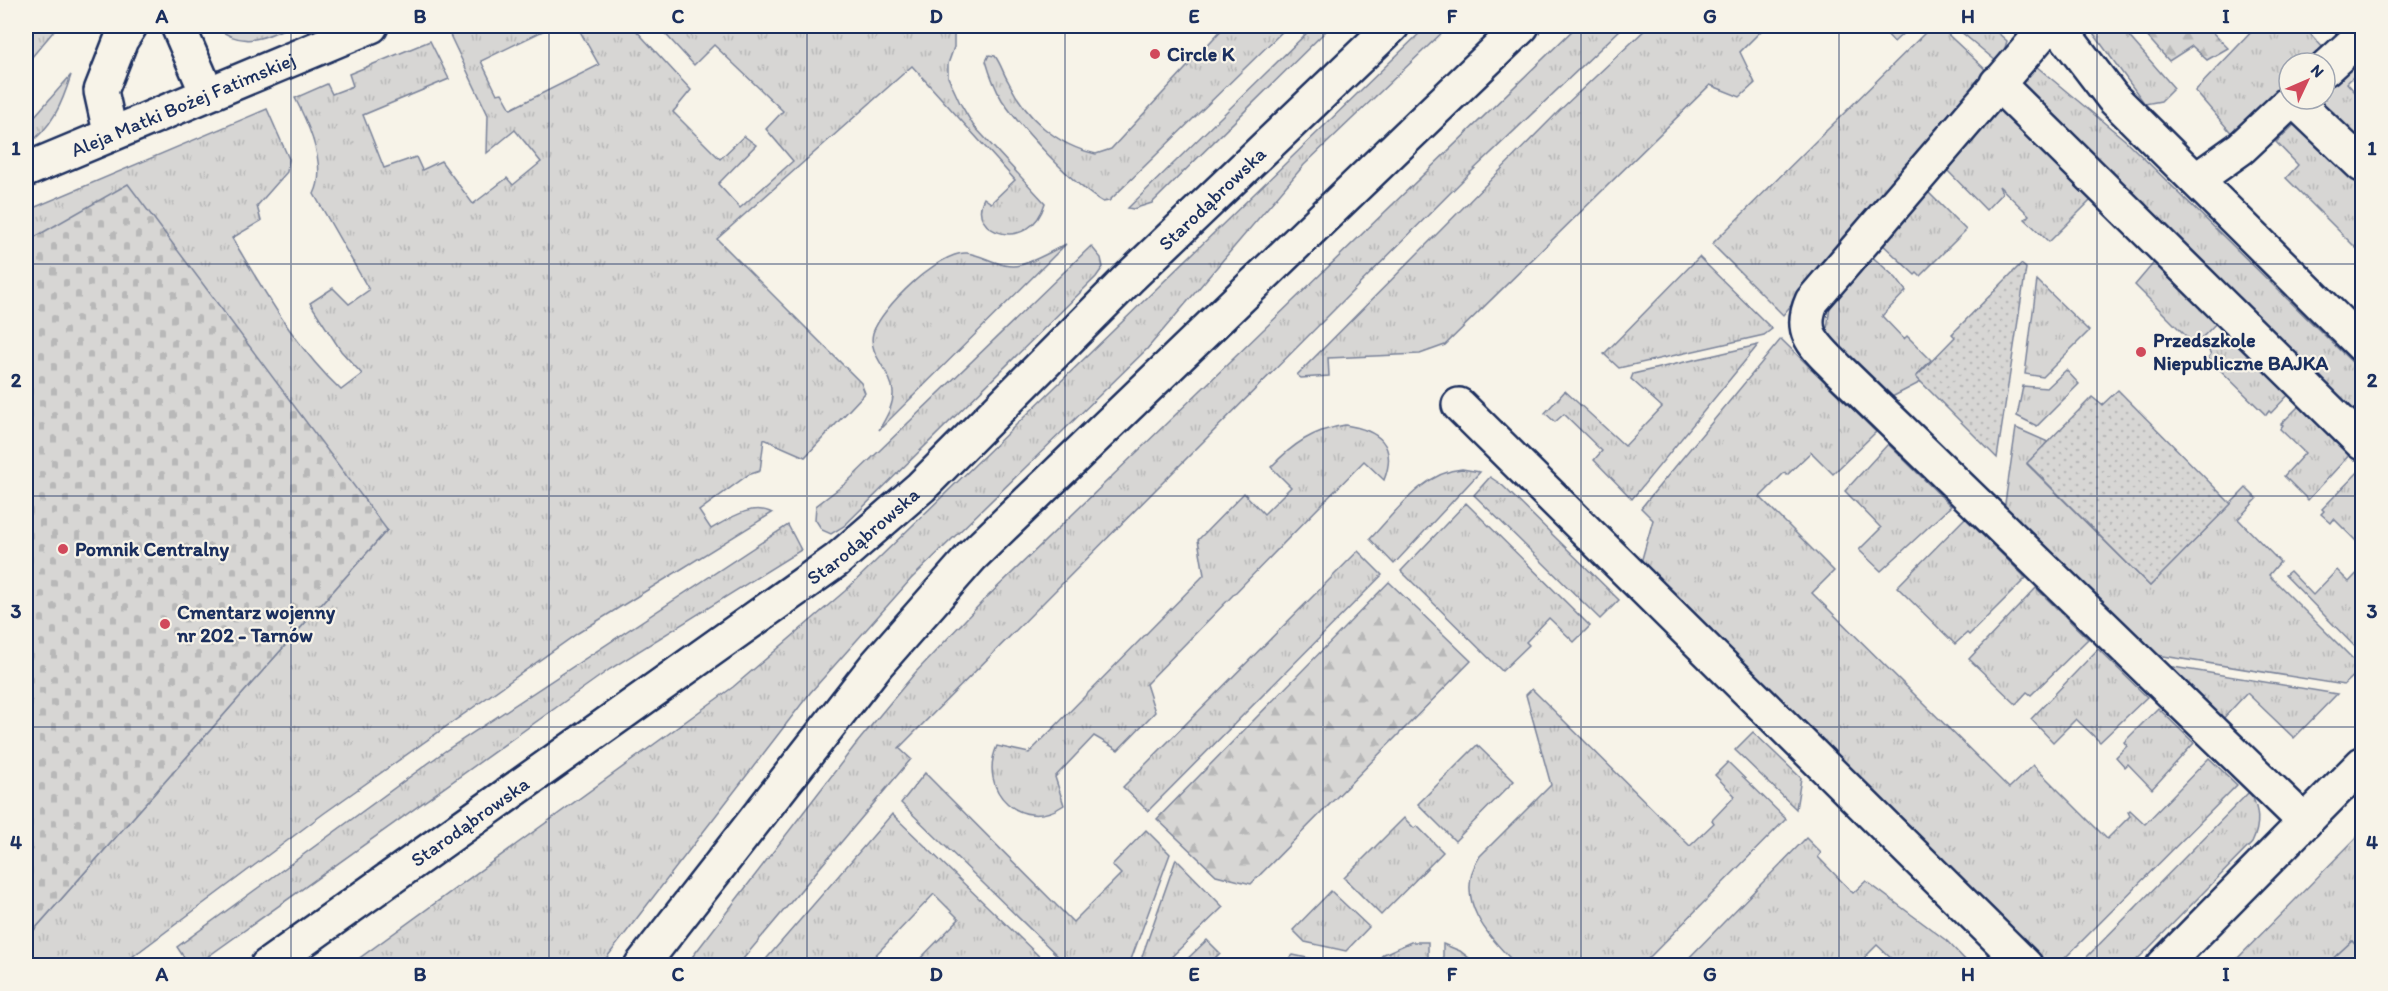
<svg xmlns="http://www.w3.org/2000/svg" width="2388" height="991" viewBox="0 0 2388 991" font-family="Itim,sans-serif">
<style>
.grass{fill:url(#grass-tufts);stroke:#798299;stroke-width:1.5}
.forest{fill:url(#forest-firs);stroke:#798299;stroke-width:1.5}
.cemetery{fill:url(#cemetery-stones);stroke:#798299;stroke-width:1.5}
.park{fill:url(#park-dots);stroke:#798299;stroke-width:1.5}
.garden{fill:#d7d6d4;stroke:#798299;stroke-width:1.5}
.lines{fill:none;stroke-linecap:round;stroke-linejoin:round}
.street-casing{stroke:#1b2f5e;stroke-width:38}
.secondary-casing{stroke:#1b2f5e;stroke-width:38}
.street{stroke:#f7f3e8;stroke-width:33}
.secondary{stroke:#f7f3e8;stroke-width:33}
.grid{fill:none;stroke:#1b2f5e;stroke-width:1.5;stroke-opacity:0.55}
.poi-dot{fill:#d1495b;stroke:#f7f3e8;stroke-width:2}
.labels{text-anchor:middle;stroke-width:4.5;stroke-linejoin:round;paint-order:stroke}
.poi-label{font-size:20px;font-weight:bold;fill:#1b2f5e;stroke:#f7f3e8;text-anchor:start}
.street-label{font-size:20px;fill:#1b2f5e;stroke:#f7f3e8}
.neatline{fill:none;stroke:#1b2f5e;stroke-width:2}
.grid-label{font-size:20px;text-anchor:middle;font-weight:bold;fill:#1b2f5e}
</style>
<defs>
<pattern id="grass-tufts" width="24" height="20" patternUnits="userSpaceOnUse" patternTransform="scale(1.5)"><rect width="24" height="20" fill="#d7d6d4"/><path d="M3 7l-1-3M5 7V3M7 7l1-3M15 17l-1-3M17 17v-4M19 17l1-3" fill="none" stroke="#b8b8b8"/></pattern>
<pattern id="forest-firs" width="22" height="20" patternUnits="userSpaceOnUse" patternTransform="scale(1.5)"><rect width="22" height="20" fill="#d7d6d4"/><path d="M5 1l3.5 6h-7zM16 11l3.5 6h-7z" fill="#b8b8b8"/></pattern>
<pattern id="cemetery-stones" width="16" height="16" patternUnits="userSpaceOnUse" patternTransform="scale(1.5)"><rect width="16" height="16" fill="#d7d6d4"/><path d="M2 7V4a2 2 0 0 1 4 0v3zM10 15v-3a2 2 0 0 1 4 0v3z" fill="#b8b8b8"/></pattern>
<pattern id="park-dots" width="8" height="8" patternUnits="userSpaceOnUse" patternTransform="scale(1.5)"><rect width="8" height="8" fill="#d7d6d4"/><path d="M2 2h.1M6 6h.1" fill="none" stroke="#b8b8b8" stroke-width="1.8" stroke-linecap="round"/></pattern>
</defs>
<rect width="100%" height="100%" fill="#f7f3e8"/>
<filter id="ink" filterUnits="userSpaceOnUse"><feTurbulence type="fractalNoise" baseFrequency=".0167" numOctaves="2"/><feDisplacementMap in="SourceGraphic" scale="12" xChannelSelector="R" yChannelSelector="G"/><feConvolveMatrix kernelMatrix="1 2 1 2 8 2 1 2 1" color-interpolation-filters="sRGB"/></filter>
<g filter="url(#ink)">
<g class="grass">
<polygon points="26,26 58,26 26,64"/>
<path d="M 214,26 L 290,26 C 261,40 241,48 214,26 Z"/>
<path d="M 469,26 L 553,26 L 481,61 L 497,94 L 502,93 L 511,109 L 599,65 L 577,26 L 632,26 L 691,90 L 673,112 L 720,159 L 744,136 L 756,145 L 718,184 L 740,208 L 793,161 L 766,129 L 783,111 L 714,45 L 694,65 L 658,26 L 954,26 L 954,47 L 948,64 L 948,77 L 960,103 L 973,125 L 1045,203 C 1030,255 965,233 984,198 L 991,203 L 1015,180 L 912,66 L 717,239 L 861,383 L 865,393 L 805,457 L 764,439 L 760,471 L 748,475 L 699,511 L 711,529 C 729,519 752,502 772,513 L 578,633 L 323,814 L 120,966 L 26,965 L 26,939 L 387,530 L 26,242 L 26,211 L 267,109 L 289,159 L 287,172 L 257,206 L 261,221 L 232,238 C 265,292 295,347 341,390 L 362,374 L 341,351 L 310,303 L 333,288 L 349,304 L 369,290 L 314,194 C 328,167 308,123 295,98 L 327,84 L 332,94 L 353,86 L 349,74 L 430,41 L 449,79 L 363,115 L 384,168 L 416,157 L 422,170 L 441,161 L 473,204 L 507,178 L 513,185 L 541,162 L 515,130 L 487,153 L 488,115 L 449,33 Z"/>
<path d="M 1225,26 L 1288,26 L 1109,201 L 1103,202 C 1074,186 1021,128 1002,100 C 995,88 990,75 986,61 L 989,55 L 995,56 C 1001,64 1003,73 1008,81 C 1026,118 1056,145 1096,154 L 1111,149 Z"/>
<polygon points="1314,26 1331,26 1152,203 1133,209 1128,208"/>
<polygon points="1427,26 1449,26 1304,165 1147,349 911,579 810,693 601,965 350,965 733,687 845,591"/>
<polygon points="1577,26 1624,26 1470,173 899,748 911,759 738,965 686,965 856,744 915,673 982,602"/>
<polygon points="1649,26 1766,26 1740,52 1755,83 1740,97 1710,85 1445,345 1420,354 1328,358 1329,376 1301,378 1297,375 1559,111"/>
<polygon points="1880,26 1911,26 1894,42"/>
<polygon points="1954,26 1990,26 2007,41 2004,51 1996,61"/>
<polygon points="2088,26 2120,26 2174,88 2161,101 2145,104"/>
<polygon points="2257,26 2303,26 2325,50 2311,63 2289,63 2289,84 2234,136 2195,91"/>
<polygon points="1931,27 1940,27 1987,71 1783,315 1712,244"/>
<polygon points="2362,52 2362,72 2360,70 2347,83 2362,100 2362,148 2314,99 2325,99 2325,88"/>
<polygon points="2036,66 2125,140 2362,372 2362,423 2019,84 2029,69"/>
<path d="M 71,75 C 62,104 52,128 26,146 L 26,126 Z"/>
<polygon points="2006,109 2094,197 2049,242 2025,219 2029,215 1999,186 2002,193 1986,210 1942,165 1985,112"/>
<polygon points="2297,122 2362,185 2362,254 2286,178 2298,165 2276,142"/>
<polygon points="1923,187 1966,230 1920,276 1917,273 1915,275 1879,241"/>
<path d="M 1066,244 L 879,430 C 885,419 894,406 893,392 C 892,372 867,354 873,333 C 880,309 940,250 967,253 C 984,255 1003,270 1020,265 C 1036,261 1052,251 1066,244 Z"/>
<polygon points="1091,246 1101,258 1103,267 1096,277 844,526 831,534 822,530 815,519 816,506 846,483"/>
<polygon points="1868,253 1896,278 1906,291 1882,316 1904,339 1907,336 1931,360 1916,376 1921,382 1890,398 1826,337 1831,298"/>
<polygon points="1699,257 1772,329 1764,335 1619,368 1604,354"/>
<polygon points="2157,259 2219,320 2198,342 2196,340 2193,343 2135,285"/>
<polygon points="2037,280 2089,331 2043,377 2025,374"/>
<polygon points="2230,330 2292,391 2271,413 2269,411 2266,415 2208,358 2211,354 2209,351"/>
<polygon points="1781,339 1876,432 1833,474 1811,452 1787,475 1784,473 1760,497 1834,571 1812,593 2009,788 2033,765 2107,839 2130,816 2128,812 2130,810 2145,824 2209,758 2237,785 2058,965 2047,965 1640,566 1653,520 1641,508"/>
<polygon points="1758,345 1632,499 1594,460 1602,451 1564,414 1555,422 1545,413 1565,391 1625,446 1662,407 1631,379 1633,374"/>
<polygon points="2066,370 2079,384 2037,426 2017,416 2023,386 2047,388"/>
<polygon points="2303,402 2353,451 2308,500 2284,476 2305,453 2280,429 2283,425 2281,424"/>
<path d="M 1345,425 C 1378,430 1398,444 1384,480 L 1364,461 L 1146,684 L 1155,712 L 1118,750 L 1094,736 L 1055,777 L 1064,805 C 1022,834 977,791 997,746 L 1029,753 L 1204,575 L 1198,540 L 1244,493 L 1264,514 L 1291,487 L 1271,467 C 1293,444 1313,430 1345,425 Z"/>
<polygon points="2016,428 2048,442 2027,464 2150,586 2246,488 2257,499 2238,519 2280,562 2269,575 2362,668 2344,685 2151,654 2004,510"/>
<polygon points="1888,444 1951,506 1881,571 1859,550 1881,528 1845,491"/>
<polygon points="2362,468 2362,535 2356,541 2334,519 2331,523 2321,514 2324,511 2322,509"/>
<path d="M 1462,469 L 1480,472 L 1394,564 L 1370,539 C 1396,512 1423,472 1462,469 Z"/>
<polygon points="1490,477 1502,485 1619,600 1600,619 1474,495"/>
<polygon points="1466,503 1590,626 1574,642 1549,618 1526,642 1529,645 1502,671 1401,571"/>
<polygon points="1965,518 2026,578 1969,635 1967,633 1955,644 1897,587"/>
<polygon points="788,525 801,550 610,669 196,965 189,965 177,947 445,751"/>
<polygon points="1358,551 1382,575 1148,811 1123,787"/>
<polygon points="2362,568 2362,654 2285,575 2290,571 2313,595 2337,570 2349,582"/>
<polygon points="2036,588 2088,639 2031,695 2027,692 2016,704 1969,659"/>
<polygon points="2098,649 2147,697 2100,742 2076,719 2053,742 2031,719"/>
<polygon points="2161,665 2337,694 2294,738 2247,693 2220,722"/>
<path d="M 1532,689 L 1690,846 L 1714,823 L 1712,820 L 1735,796 L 1715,775 L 1728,762 L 1786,819 L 1642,965 L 1517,965 C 1488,937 1452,898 1480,856 L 1551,785 L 1526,695 Z"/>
<polygon points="2158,708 2194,743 2152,789 2128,764 2125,767 2116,757 2127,746 2124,742"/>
<polygon points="1753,732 1801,778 1796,809 1735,750"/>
<polygon points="1477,745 1514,781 1455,841 1418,804"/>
<polygon points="925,773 1073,922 1121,874 1112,865 1146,830 1170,854 1129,965 1067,965 901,803"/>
<path d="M 2250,791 C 2259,810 2261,824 2252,843 L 2145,952 L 2131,965 L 2078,966 Z"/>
<polygon points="892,814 1048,965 914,965 959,919 934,894 866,965 761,965"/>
<polygon points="1404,818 1414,828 1417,826 1443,852 1381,915 1344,878"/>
<polygon points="2362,832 2362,952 2352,941 2326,965 2230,966"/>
<polygon points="1806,838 1821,853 1818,857 1853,893 1866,881 1947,941 1970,965 1898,965 1877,945 1857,965 1682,965"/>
<polygon points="1176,859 1223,907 1163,965 1139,965"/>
<polygon points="1331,891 1369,927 1346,951 1305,942 1293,930"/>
<polygon points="1207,940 1220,953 1208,965 1181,965"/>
<polygon points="1411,942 1428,942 1428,965 1372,965 1384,954"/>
<polygon points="1443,944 1460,951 1478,965 1443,965"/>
<polygon points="1293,955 1340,965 1283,965"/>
</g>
<g class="forest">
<polygon points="2138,26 2200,26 2205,31 2208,28 2228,48 2207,60 2192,46 2169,61"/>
<polygon points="1389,582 1471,661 1251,884 1216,875 1157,819"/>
</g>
<polygon class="cemetery" points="128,184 387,530 26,939 26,242"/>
<g class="park">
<polygon points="2021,264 2026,268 1997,458 1916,377 1955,337 1952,334"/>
<polygon points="2118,390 2231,504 2150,586 2027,463 2092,397 2102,405"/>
</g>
<polygon class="garden" points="2352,941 2362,952 2362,965 2326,965"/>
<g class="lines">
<defs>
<g id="street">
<path d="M 2048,26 L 1812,301 C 1797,334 1817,347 1839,370 L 2305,822"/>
<polyline points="2058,26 2113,98 2362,345"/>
<polyline points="2325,69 2362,35"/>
<polyline points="1997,83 2362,443"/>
<polyline points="2293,99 2362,165"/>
<polyline points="2196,180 2241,148 2293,99"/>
<polyline points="1459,405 2026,966"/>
<polyline points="2163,966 2362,764"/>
</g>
<g id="secondary">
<polyline points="178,26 207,93"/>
<polyline points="110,132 101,91 121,40 130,26"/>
<path id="s1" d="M 26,170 L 371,26"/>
<path id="s2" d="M 267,966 L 837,560 L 921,487 L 1129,278 L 1392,26"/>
<polyline points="641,966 877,664 972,556 1522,26"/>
</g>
</defs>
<use href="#street" class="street-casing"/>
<use href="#secondary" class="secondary-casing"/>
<use href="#street" class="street"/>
<use href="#secondary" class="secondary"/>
</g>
</g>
<path class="grid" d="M 291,26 L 291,966M 549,26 L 549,966M 807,26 L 807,966M 1065,26 L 1065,966M 1323,26 L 1323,966M 1581,26 L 1581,966M 1839,26 L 1839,966M 2097,26 L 2097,966M 26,264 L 2362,264M 26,496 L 2362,496M 26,727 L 2362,727"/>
<g class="poi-dot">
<circle cx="1155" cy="54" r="6"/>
<circle cx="2141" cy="352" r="6"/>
<circle cx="63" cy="549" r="6"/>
<circle cx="165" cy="624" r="6"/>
</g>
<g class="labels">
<g class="poi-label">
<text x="1167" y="61">Circle K</text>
<text x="2153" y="347">Przedszkole<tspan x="2153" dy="23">Niepubliczne BAJKA</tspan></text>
<text x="75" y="556">Pomnik Centralny</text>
<text x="177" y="619">Cmentarz wojenny<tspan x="177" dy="23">nr 202 - Tarnów</tspan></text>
</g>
<g class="street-label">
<text dy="7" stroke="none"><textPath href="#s1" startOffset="170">Aleja Matki Bożej Fatimskiej</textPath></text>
<text dy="7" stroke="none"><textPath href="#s2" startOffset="1221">Starodąbrowska</textPath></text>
<text dy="7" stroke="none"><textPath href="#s2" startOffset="735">Starodąbrowska</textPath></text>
<text dy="7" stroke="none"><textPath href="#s2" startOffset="249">Starodąbrowska</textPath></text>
</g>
</g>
<rect width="2388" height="991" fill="none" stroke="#f7f3e8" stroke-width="66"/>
<g transform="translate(2307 81) rotate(46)"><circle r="28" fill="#f7f3e8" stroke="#9fa5b1" stroke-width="1.5"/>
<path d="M0-4.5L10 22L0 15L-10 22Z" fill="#d1495b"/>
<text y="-9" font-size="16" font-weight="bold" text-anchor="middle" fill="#1b2f5e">N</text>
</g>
<rect x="33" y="33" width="2322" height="925" class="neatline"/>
<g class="grid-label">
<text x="162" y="23">A</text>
<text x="420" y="23">B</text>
<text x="678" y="23">C</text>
<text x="936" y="23">D</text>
<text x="1194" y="23">E</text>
<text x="1452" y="23">F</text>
<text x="1710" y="23">G</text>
<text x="1968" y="23">H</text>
<text x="2226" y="23">I</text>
<text x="16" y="155">1</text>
<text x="2372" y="155">1</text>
<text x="16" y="387">2</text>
<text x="2372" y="387">2</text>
<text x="16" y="618">3</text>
<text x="2372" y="618">3</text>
<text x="16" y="849">4</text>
<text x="2372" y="849">4</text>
<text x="162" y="981">A</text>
<text x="420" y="981">B</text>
<text x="678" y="981">C</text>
<text x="936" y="981">D</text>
<text x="1194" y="981">E</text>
<text x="1452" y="981">F</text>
<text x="1710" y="981">G</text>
<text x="1968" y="981">H</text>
<text x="2226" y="981">I</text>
</g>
</svg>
